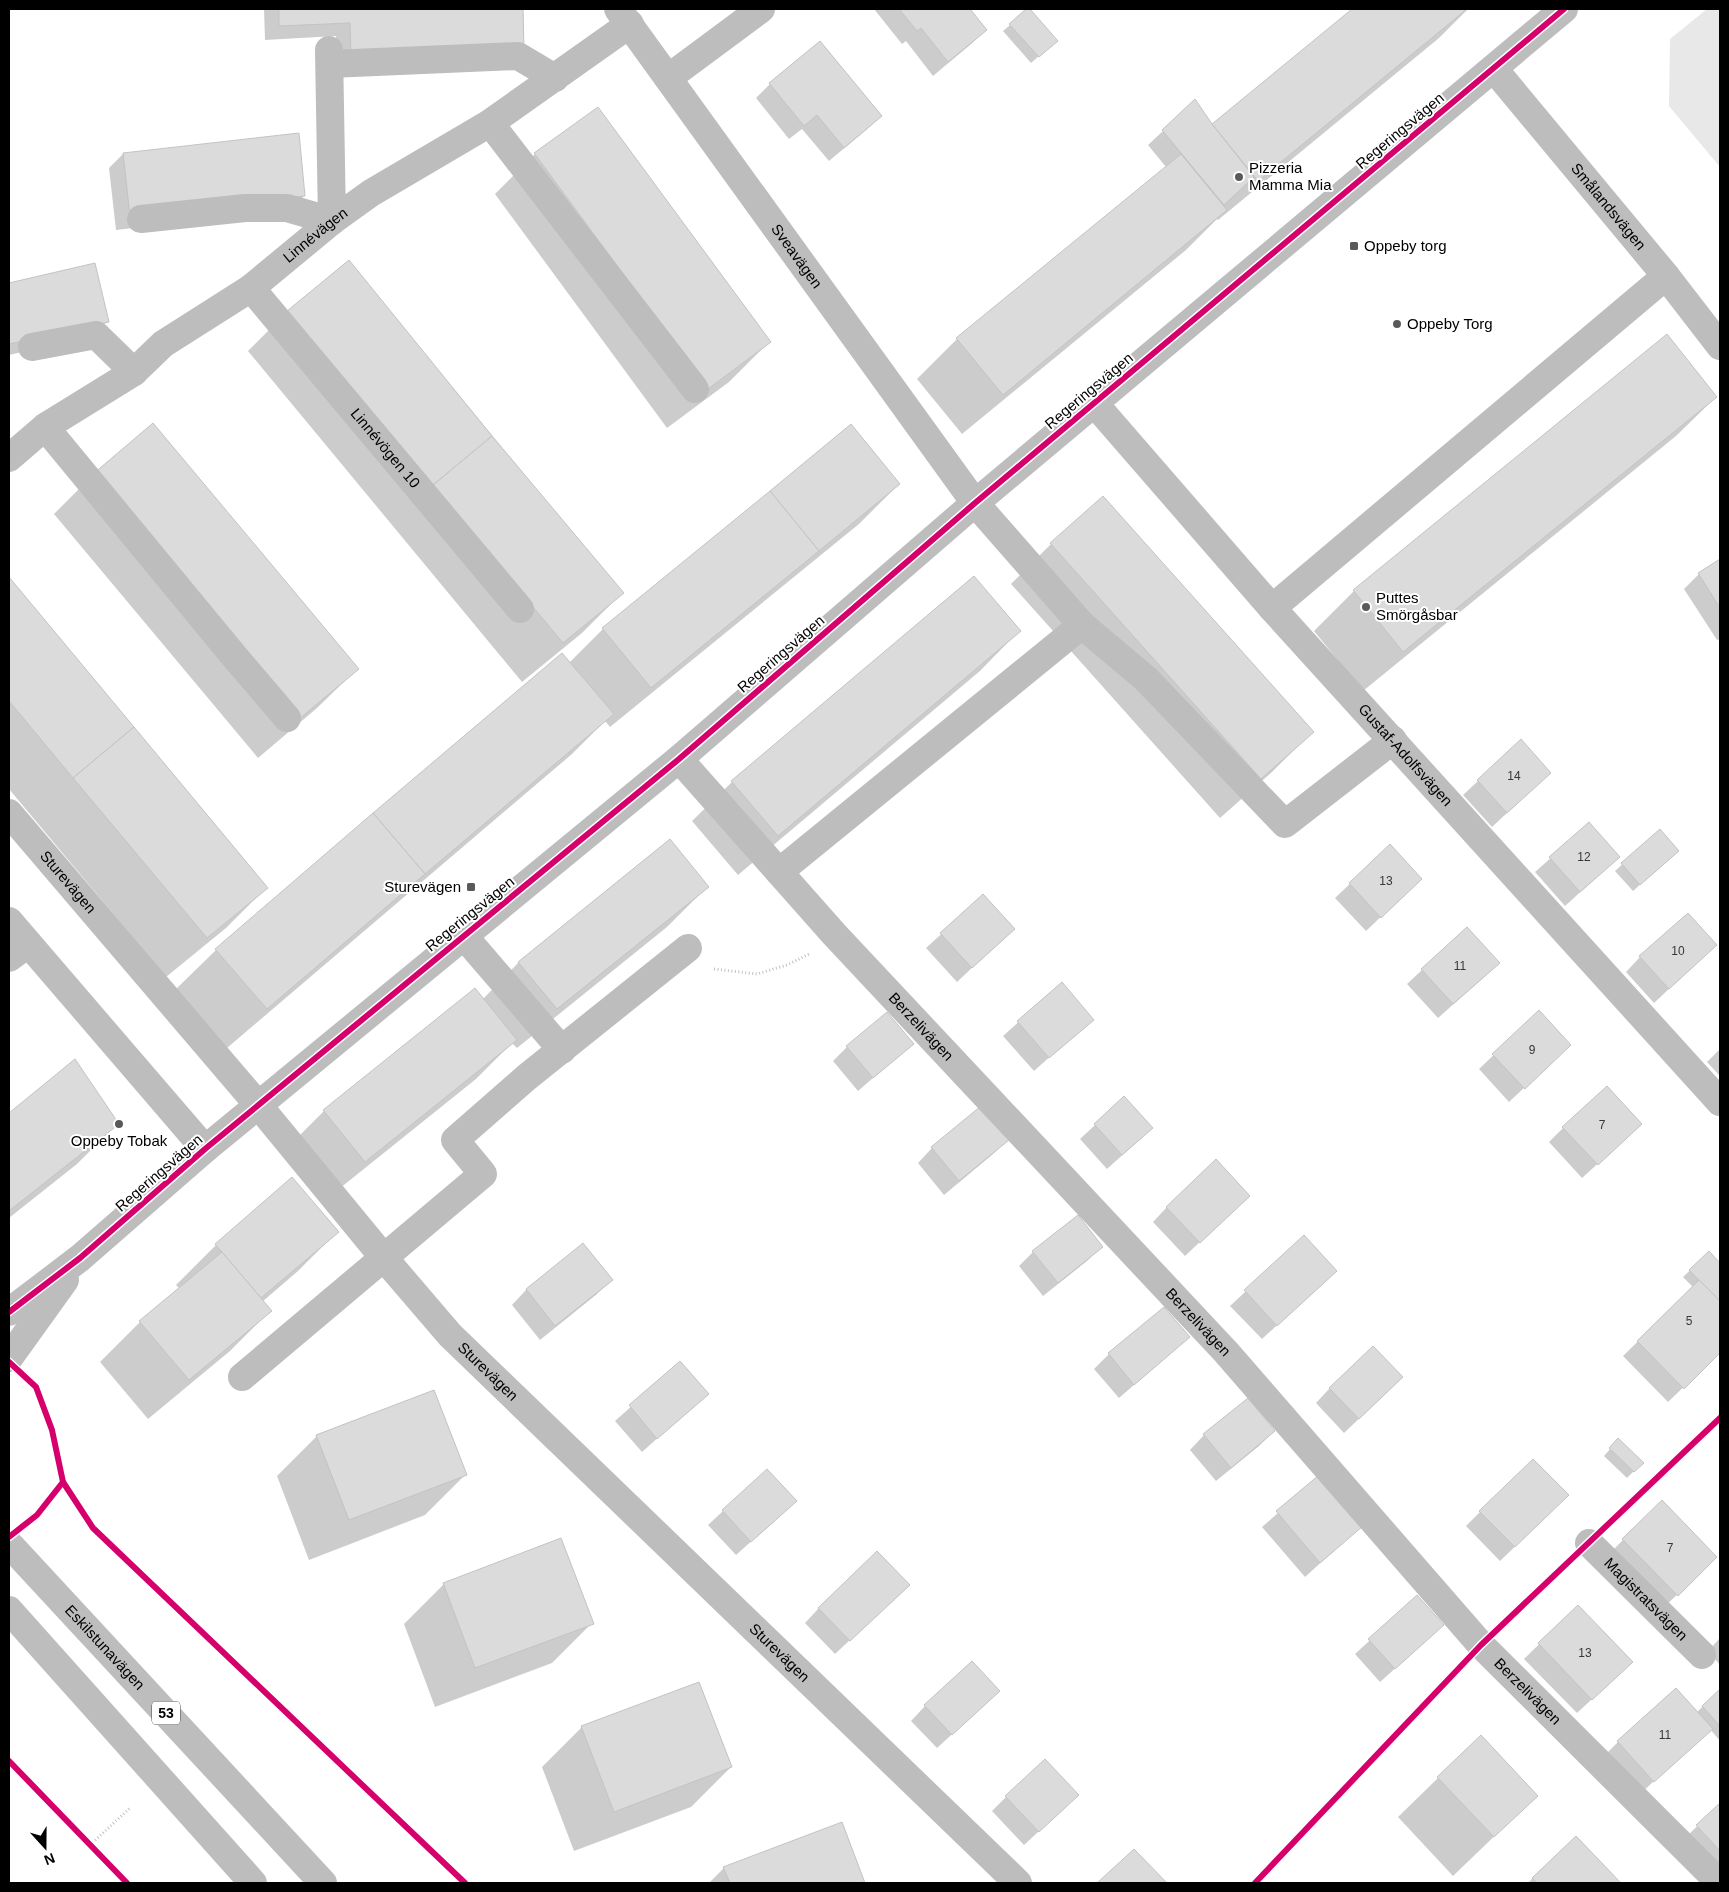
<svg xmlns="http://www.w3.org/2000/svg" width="1729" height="1892" viewBox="0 0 1729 1892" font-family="Arial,sans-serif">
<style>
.green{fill:#e8e8e8}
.shadow{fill:#0003}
.building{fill:#dbdbdb;stroke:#c3c3c3}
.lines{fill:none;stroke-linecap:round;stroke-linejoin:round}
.path{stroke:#c2c2c2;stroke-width:3;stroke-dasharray:1 2.5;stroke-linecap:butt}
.minor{stroke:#bdbdbd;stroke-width:28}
.major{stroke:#bdbdbd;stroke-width:28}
.cycleway-casing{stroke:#fff;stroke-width:9}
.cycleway{stroke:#d6006c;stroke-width:6}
.poi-dot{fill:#595959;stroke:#fff;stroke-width:2}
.labels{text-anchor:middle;stroke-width:4;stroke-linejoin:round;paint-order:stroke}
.number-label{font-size:12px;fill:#373737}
.shield{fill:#fff;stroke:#4c4c4c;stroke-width:1}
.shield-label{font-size:14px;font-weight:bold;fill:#000}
.street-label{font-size:15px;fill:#000;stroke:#fff}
.poi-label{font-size:15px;fill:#000;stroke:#fff;text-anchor:start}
</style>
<rect width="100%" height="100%" fill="#fff"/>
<polygon class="green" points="1707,9 1720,9 1720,167 1669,106 1670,39"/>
<g class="shadow">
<polygon points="264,9 521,9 523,50 337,71 336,36 265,40"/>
<polygon points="874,9 969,9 985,30 971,44 933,76 906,41 902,44"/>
<polygon points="1029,9 1056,41 1031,63 1003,31"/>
<polygon points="1354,9 1468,9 1439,38 1218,220 1217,219 1186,250 962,434 917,379 957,339 1166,167 1148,145 1163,131 1212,126"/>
<polygon points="820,43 881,116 866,130 829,161 802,129 789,139 756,98 770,84"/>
<polygon points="123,154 304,196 290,210 116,230 109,168"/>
<polygon points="535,154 769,342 729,382 667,428 495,194"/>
<polygon points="348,261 622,593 582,633 522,682 248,351 287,312"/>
<polygon points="94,265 107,321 93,336 9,355 9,284"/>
<polygon points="1666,336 1716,397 1676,436 1363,691 1314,631 1354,591"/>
<polygon points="851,426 899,484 859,524 610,727 605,721 572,754 227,1048 176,989 216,950 569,663 603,629"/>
<polygon points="94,474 357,669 317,708 258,758 54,514"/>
<polygon points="1051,544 1312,732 1272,772 1220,818 1011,584"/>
<polygon points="1720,560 1720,639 1717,640 1684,589 1699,574"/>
<polygon points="9,579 266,888 226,928 166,977 9,789"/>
<polygon points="1019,631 980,671 738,875 692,821 732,782"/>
<polygon points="1521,741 1535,787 1492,827 1463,795"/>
<polygon points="1589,824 1619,857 1565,906 1535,872"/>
<polygon points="1660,830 1671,857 1633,891 1615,871"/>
<polygon points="1390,846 1406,893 1366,931 1335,898"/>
<polygon points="707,887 667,927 517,1048 512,1043 476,1079 324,1201 284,1151 324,1111 475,989 483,999 519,962"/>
<polygon points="983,896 1013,929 957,982 926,948"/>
<polygon points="1716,945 1654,1003 1626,972 1640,957"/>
<polygon points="1422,970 1484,977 1438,1018 1407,984"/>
<polygon points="1061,984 1092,1019 1034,1071 1003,1036"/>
<polygon points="1539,1012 1555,1059 1509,1102 1479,1069"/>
<polygon points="912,1044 858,1091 833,1061 847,1047"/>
<polygon points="1720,1049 1720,1076 1707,1062"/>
<polygon points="74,1061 117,1124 77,1164 9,1218 9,1114"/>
<polygon points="1124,1098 1137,1142 1107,1169 1080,1139"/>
<polygon points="981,1108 1007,1140 993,1154 944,1195 918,1163 932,1148"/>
<polygon points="1563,1128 1626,1138 1582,1178 1549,1142"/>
<polygon points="292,1179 338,1231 298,1271 262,1302 270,1311 230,1351 148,1419 100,1362 140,1322 180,1289 176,1285 216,1245"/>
<polygon points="1167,1207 1234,1210 1185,1256 1153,1222"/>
<polygon points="1304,1237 1321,1285 1262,1339 1230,1306"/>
<polygon points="582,1245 611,1280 597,1294 540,1340 512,1305 526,1290"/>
<polygon points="1101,1247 1087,1261 1043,1296 1019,1266 1033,1252"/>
<polygon points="1709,1252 1720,1264 1720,1352 1668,1402 1623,1356 1693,1287 1683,1277"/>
<polygon points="1164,1308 1189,1337 1119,1398 1094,1369 1109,1354"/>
<polygon points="680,1363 707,1394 642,1452 615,1421"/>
<polygon points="1330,1388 1387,1392 1344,1433 1316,1403"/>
<polygon points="1274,1431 1259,1446 1216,1481 1190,1450 1204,1435"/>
<polygon points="317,1436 465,1475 425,1515 309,1560 277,1476"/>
<polygon points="1618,1440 1642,1463 1627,1478 1604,1456"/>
<polygon points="1319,1477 1361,1526 1305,1577 1262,1527"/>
<polygon points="1553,1510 1500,1561 1466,1526 1480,1512"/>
<polygon points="723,1511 781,1515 736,1555 708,1525"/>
<polygon points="1623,1540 1701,1572 1662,1609 1609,1554"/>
<polygon points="444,1584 592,1623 552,1663 435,1707 404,1624"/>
<polygon points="1417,1597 1428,1639 1380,1682 1355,1654"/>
<polygon points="894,1599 835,1654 805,1623 819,1608"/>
<polygon points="1577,1607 1617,1676 1577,1713 1524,1659"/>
<polygon points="1720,1638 1720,1665 1708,1651"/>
<polygon points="1720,1690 1720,1741 1710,1729 1639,1795 1604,1756 1618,1742 1697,1712"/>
<polygon points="984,1705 937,1748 911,1721 925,1706"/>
<polygon points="582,1727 731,1767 691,1807 574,1851 542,1767"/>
<polygon points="1438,1778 1536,1796 1453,1876 1398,1817"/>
<polygon points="1006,1797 1063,1809 1024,1845 992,1811"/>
<polygon points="1720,1804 1720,1877 1683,1840"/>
<polygon points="841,1823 864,1883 709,1883 724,1868"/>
<polygon points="1576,1837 1620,1883 1528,1883 1533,1878"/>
<polygon points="1134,1850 1165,1883 1099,1883"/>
</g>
<g class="building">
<polygon points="279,9 523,9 524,50 351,57 350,23 279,26"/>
<polygon points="899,9 970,9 987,30 948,62 921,28 917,31"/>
<polygon points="1026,9 1030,9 1058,41 1039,57 1009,24"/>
<polygon points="1352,9 1467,9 1258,181 1212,124"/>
<polygon points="820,41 882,116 844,148 817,115 804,126 769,83"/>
<polygon points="1195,99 1212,124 1254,177 1224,205 1162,130"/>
<polygon points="598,107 771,342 708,389 534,153"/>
<polygon points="299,133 305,196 130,216 123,153"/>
<polygon points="1181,154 1227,210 1003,395 956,338"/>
<polygon points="349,260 492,436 432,486 287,311"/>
<polygon points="95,263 109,322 9,344 9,283"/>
<polygon points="1667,334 1717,397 1403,652 1353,590"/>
<polygon points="153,423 359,669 299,719 93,474"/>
<polygon points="851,424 900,484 819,551 770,491"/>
<polygon points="492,436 624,593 563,643 432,486"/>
<polygon points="770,491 819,551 651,688 602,628"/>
<polygon points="1103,496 1314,732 1261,779 1050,543"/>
<polygon points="1720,559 1720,608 1698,573"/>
<polygon points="974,576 1021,631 778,836 731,781"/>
<polygon points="9,577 134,727 73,778 9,701"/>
<polygon points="562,653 614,714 425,874 373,813"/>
<polygon points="134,727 268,888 207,938 73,778"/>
<polygon points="1521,739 1551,773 1507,813 1477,780"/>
<polygon points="373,813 425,874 267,1009 215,949"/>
<polygon points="1589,822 1620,857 1580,892 1549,857"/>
<polygon points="1660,829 1679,851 1640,885 1621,863"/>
<polygon points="670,839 709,887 557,1009 518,962"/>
<polygon points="1390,844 1422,879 1381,918 1349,883"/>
<polygon points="983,894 1015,929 972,968 940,933"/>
<polygon points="1688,913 1717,945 1669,989 1639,956"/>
<polygon points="1467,927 1500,963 1453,1004 1421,969"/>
<polygon points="1062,982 1094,1020 1049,1058 1017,1021"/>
<polygon points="475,988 517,1040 365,1162 323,1110"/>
<polygon points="1539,1010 1571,1045 1525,1089 1492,1054"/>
<polygon points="887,1012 914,1044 873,1078 846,1046"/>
<polygon points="75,1059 119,1124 9,1211 9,1113"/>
<polygon points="1607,1086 1642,1124 1598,1165 1562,1127"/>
<polygon points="1124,1096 1153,1128 1122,1155 1094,1124"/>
<polygon points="981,1106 1009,1140 959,1181 931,1147"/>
<polygon points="1216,1159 1250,1196 1200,1243 1166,1207"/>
<polygon points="292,1177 339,1232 261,1298 215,1244"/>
<polygon points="1078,1215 1103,1247 1058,1283 1032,1251"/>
<polygon points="1304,1235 1337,1271 1277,1326 1244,1290"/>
<polygon points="583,1243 613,1280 555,1326 526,1289"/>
<polygon points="1709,1251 1720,1263 1720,1301 1689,1270"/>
<polygon points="222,1252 272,1311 189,1380 139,1321"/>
<polygon points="1699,1280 1720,1301 1720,1353 1684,1389 1637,1341"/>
<polygon points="1164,1307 1190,1337 1134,1385 1108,1353"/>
<polygon points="1373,1346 1403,1377 1359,1419 1329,1388"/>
<polygon points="680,1361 709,1394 657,1439 629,1405"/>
<polygon points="434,1390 467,1475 349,1520 316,1435"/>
<polygon points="1248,1398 1275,1431 1231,1468 1203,1434"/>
<polygon points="1618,1438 1644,1463 1634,1472 1609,1448"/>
<polygon points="1533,1459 1569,1495 1515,1547 1479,1511"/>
<polygon points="767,1469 797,1501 751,1542 722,1510"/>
<polygon points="1319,1475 1363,1526 1320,1563 1276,1511"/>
<polygon points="1662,1500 1717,1557 1678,1596 1622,1539"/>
<polygon points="561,1538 594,1624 475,1668 443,1583"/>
<polygon points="877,1551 910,1585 850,1641 818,1608"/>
<polygon points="1417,1595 1444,1625 1395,1669 1368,1639"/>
<polygon points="1578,1605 1633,1662 1592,1700 1538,1643"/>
<polygon points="972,1661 1000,1691 952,1735 924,1705"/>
<polygon points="699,1682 732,1767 614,1812 581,1726"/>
<polygon points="1676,1688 1713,1729 1654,1782 1617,1741"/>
<polygon points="1720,1689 1720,1726 1702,1706"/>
<polygon points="1481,1735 1538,1796 1494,1837 1437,1777"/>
<polygon points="1045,1759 1079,1795 1039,1832 1005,1796"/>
<polygon points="1720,1803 1720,1851 1696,1825"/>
<polygon points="842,1822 865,1883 730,1883 723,1867"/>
<polygon points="1576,1836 1621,1883 1537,1883 1532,1878"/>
<polygon points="1134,1849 1167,1883 1097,1883"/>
</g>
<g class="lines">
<g class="path">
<polyline points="714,969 757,974 787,965 809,954"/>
<polyline points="90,1845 131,1807"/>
</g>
<g class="minor">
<path id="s1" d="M 618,9 L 975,503 L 1082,625 L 1146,679 L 1285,824 L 1393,740"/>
<polyline points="330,64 518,56 555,78"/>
<path id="s2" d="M 1494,69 L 1666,276 L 1720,346"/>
<polyline points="668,78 761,9"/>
<polyline points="490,123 695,389"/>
<polyline points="141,219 245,208 287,208 332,221 329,50"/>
<path id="s3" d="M 251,288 L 520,609"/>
<polyline points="32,347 96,335 134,372"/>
<path id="s4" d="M 1094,403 L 1272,608 L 1720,1102"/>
<polyline points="45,427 234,656 287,718"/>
<path id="s5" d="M 9,458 L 45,427 L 134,372 L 163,344 L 251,288 L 332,221 L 371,193 L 490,123 L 630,24"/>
<polyline points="1272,608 1666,276"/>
<path id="s6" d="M 679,759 L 834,934 L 1226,1352 L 1481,1645 L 1720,1883"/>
<path id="s7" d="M 9,813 L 259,1106 L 384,1258 L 450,1335 L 1018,1883"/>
<polyline points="779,872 1082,625"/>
<polyline points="9,921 205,1149"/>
<polyline points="463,935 562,1050"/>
<polyline points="9,958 28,944"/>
<polyline points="9,1312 80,1258 205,1149 679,759 975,503 1564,9"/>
<polyline points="9,1358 65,1280"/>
<polyline points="242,1377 483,1174 455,1140 527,1077 688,948"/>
<path id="s8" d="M 1589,1543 L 1702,1655"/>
</g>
<g class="major">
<path id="s9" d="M 9,1544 L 323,1883"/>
<polyline points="9,1610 253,1883"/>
</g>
<defs>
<g id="cycleway">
<polyline points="9,1312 80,1258 205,1149 679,759 975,503 1564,9"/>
<polyline points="9,1362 36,1387 52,1430 63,1482 93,1528 465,1883"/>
<polyline points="9,1537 37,1515 63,1482"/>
<polyline points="9,1761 127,1883"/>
<polyline points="1255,1883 1481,1645 1720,1418"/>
</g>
</defs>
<use href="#cycleway" class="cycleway-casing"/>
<use href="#cycleway" class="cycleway"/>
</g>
<g class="poi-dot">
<circle cx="1239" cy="177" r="5"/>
<rect x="1349" y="241" width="10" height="10" rx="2.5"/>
<circle cx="1397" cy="324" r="5"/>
<circle cx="1366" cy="607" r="5"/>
<rect x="466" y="882" width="10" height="10" rx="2.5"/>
<circle cx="119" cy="1124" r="5"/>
</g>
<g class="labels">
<g class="number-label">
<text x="1514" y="780">14</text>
<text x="1584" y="861">12</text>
<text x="1386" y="885">13</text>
<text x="1678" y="955">10</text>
<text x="1460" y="970">11</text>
<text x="1532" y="1054">9</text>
<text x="1602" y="1129">7</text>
<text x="1689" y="1325">5</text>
<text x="1670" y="1552">7</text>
<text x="1585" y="1657">13</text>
<text x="1665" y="1739">11</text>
</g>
<rect class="shield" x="152" y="1701.5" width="28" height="23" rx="4"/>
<g class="shield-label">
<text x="166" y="1718">53</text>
</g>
<g class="street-label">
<text transform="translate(1400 131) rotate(-40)" y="5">Regeringsvägen</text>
<text dy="5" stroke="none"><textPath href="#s2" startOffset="179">Smålandsvägen</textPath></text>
<text dy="5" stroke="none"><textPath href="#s5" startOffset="380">Linnévägen</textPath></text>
<text dy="5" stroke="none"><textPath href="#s1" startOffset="305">Sveavägen</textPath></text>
<text transform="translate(1089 391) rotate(-40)" y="5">Regeringsvägen</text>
<text dy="5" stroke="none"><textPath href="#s3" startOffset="209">Linnévögen 10</textPath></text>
<text transform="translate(781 654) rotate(-41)" y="5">Regeringsvägen</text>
<text dy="5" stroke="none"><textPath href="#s4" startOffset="470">Gustaf-Adolfsvägen</textPath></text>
<text dy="5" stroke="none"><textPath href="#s7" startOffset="91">Sturevägen</textPath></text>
<text transform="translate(470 914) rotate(-39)" y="5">Regeringsvägen</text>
<text dy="5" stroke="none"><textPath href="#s6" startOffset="361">Berzelivägen</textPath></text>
<text transform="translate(159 1173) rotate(-41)" y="5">Regeringsvägen</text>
<text dy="5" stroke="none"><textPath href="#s6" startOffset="766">Berzelivägen</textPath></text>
<text dy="5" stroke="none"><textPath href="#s7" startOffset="736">Sturevägen</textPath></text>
<text dy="5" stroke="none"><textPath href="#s8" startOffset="80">Magistratsvägen</textPath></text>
<text dy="5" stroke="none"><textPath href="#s9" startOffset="141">Eskilstunavägen</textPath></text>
<text dy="5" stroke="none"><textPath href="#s7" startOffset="1141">Sturevägen</textPath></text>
<text dy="5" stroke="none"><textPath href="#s6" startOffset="1261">Berzelivägen</textPath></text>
</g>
<g class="poi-label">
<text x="1249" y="173">Pizzeria<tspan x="1249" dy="17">Mamma Mia</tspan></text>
<text x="1364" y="251">Oppeby torg</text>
<text x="1407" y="329">Oppeby Torg</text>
<text x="1376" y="603">Puttes<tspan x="1376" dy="17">Smörgåsbar</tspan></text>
<text x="461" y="892" text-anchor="end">Sturevägen</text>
<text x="119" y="1146" text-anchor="middle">Oppeby Tobak</text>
</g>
</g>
<rect width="1729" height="1892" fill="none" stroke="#000000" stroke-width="20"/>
<g transform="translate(45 1847) rotate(159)" stroke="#ffffff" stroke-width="4" paint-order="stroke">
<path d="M0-4L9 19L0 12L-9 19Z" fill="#000000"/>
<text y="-8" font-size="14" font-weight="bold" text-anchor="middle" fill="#000000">N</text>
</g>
</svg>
